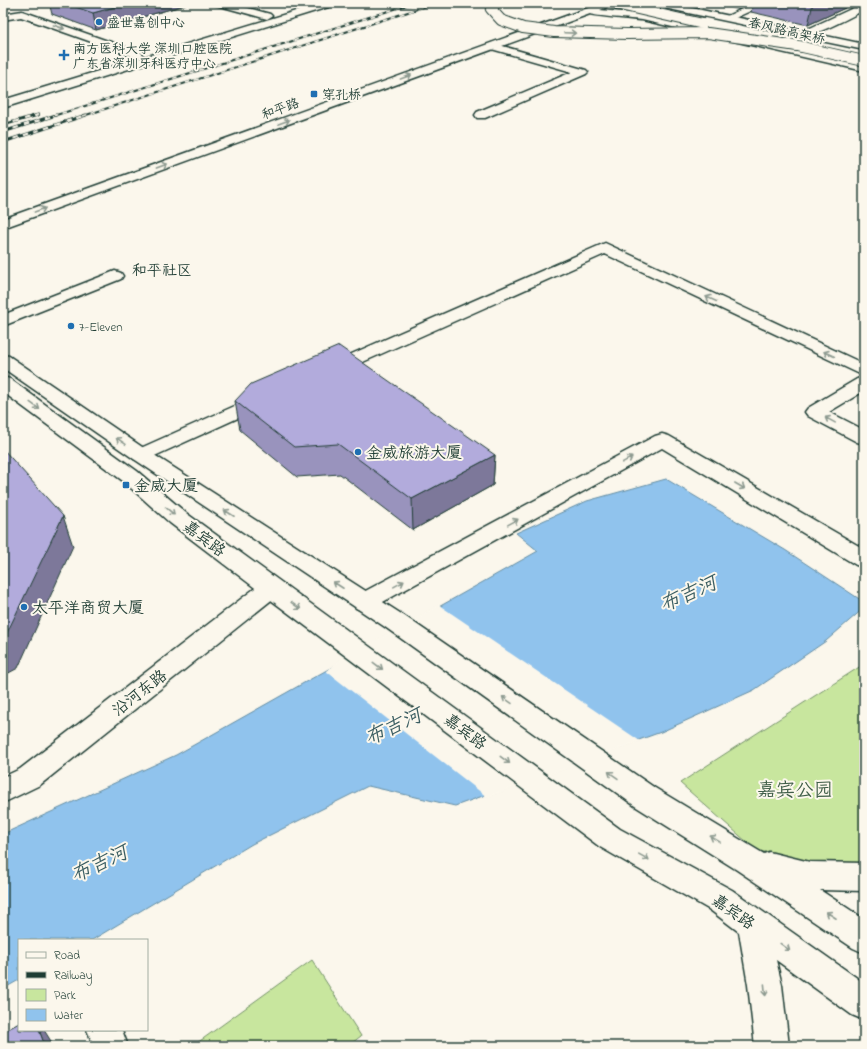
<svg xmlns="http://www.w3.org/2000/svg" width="867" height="1049" viewBox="0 0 867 1049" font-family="'Indie Flower','LXGW WenKai TC',sans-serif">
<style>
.green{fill:#c8e69e;stroke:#749269}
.water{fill:#90c3ed;stroke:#638da3}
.pier{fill:#fbf7ec}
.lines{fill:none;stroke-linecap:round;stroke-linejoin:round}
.minor-casing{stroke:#1f3d34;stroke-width:3}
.major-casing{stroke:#1f3d34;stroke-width:3}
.minor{fill:#fbf7ec;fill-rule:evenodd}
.major{fill:#fbf7ec;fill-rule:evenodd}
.rail-far1-casing{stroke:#1f3d34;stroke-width:2}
.rail-casing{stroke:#1f3d34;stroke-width:3}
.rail-far1{stroke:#fbf7ec;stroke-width:1.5;stroke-dasharray:4.5;stroke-linecap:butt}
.rail{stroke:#fbf7ec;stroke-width:2;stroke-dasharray:5.5;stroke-linecap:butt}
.highway-bridge-casing{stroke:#1f3d34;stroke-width:12;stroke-linecap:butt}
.highway-bridge{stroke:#fbf7ec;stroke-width:10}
.wall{fill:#9993bd;stroke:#1f3d34}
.shaded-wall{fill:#7d789a;stroke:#1f3d34}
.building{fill:#b2abdc;stroke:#1f3d34}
.oneway{stroke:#8d9a90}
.poi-dot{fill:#1f6fb2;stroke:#fbf7ec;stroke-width:1.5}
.labels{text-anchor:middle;stroke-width:4;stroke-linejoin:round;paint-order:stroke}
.far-poi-label{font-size:13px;fill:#1f3d34;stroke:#fbf7ec;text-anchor:start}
.far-street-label{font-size:13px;fill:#1f3d34;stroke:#fbf7ec}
.far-quarter-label{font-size:15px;fill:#1f3d34;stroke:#fbf7ec}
.poi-label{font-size:16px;fill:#1f3d34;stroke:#fbf7ec;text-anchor:start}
.street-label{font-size:16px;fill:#1f3d34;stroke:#fbf7ec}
.near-park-label{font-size:19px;fill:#415f49;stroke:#fbf7ec}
.near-water-label{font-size:20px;font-style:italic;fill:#3b5e62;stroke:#fbf7ec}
</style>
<rect width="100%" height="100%" fill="#fbf7ec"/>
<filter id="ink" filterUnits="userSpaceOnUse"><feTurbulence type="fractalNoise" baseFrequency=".025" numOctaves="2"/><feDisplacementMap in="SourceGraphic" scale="8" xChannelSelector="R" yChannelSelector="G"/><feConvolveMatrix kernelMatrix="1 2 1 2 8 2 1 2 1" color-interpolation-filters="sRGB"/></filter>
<g filter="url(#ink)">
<g class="green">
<polygon points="864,664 864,865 817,865 756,850 680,783"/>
<polygon points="312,960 361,1036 348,1046 193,1046"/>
</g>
<polygon class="water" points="666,479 785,550 864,602 864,608 826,641 754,690 661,732 455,806 368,786 252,844 92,940 19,940 19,980 3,989 3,834 176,755 538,551 516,533 587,501"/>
<polygon class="pier" points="439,605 640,741 487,797 326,671 339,661"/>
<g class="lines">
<defs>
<g id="minor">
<polygon points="214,3 230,3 270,14 272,16 267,19 216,5"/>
<polygon points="755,3 768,3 735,18 732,19 727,16"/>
<path d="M 864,3 L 864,10 C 852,16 802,45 792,33 L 793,31 L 810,28 Z"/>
<polygon points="22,11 142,53 143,55 138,58 134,57 21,17 3,20 3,14"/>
<polygon points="492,43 586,70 588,72 586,74 485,118 477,118 475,115 477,112 572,72 488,48 487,46"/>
<polygon points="605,243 864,364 864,376 605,254 336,374 330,375 324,374 321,370 324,366"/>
<polygon points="115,271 121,273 123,276 121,279 3,326 3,315"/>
<polygon points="864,377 864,391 829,412 864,430 864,444 857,442 808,416 805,412 808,408 857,379"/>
<polygon points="264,393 271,395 273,399 271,403 148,459 141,461 134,459 131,455 134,451"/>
<polygon points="662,434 669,436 864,549 864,567 856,565 662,448 372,608 364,611 356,608 352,602 356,596 655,436"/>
<polygon points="271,580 279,582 283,588 279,594 40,785 3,803 3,777 20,769 263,582"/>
<polygon points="87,1030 122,1030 128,1046 94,1046"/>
</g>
<g id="major">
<polygon points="322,3 337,3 335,5 3,108 3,100"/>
<path d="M 602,3 L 616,3 L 600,10 L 642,14 L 864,65 L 864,71 L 642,20 C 633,19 594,16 590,14 L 3,228 L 3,219 Z"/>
<polygon points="650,3 668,3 864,44 864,50 655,6"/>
<polygon points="3,355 9,356 148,451 403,615 655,788 764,854 769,852 810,862 864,863 864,891 820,890 864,919 864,953 853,948 737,870 635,806 385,627 134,459 3,368"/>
<polygon points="3,377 10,379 137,471 186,513 620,829 732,890 864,983 864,1020 852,1015 776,960 782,985 789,1046 755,1046 748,985 739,932 710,910 600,847 263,594 170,523 123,481 3,392"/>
</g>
</defs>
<use href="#minor" class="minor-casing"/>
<use href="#major" class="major-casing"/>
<use href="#minor" class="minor"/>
<use href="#major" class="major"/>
<defs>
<g id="rail-far1">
<polyline points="34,116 39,115"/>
<polyline points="53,116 414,3"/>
<polyline points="83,116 436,3"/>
</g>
<g id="rail">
<polyline points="3,125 38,115"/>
<polyline points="3,132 56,115"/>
<polyline points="3,142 86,115"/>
</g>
</defs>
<use href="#rail-far1" class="rail-far1-casing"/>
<use href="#rail" class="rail-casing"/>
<use href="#rail-far1" class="rail-far1"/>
<use href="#rail" class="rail"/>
<defs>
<g id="highway-bridge">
<polyline points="496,3 491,9 501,20 523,28 554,32 627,34 708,33 804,47"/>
<polyline points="611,3 703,24"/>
<polyline points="789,44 864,61"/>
</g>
</defs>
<use href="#highway-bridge" class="highway-bridge-casing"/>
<use href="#highway-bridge" class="highway-bridge"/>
</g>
<g class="wall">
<polygon points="49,3 192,3 96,30 52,14"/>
<polygon points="709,3 751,3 738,9"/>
<polygon points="753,3 847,3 845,8 808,25 751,12"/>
<polygon points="235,401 495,455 493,485 413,530 340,474 297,477 240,430"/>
</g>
<g class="shaded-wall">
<polygon points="129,3 192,3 96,30 93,13"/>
<polygon points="739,3 751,3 738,9"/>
<polygon points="813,3 847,3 845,8 808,25"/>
<polygon points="495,455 493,485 413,530 412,499"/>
<polygon points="63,516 73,546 18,668 3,676 3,638"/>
<polygon points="39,1030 44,1030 54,1046 45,1046"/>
</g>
<g class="building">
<polygon points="64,3 129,3 93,13"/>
<polygon points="339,346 495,455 412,499 338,444 294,447 235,401 251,384"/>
<polygon points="3,449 63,516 5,637 3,638"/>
<polygon points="19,1023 19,1030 39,1030 45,1046 3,1046 3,1032"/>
</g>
<defs><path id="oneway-shaft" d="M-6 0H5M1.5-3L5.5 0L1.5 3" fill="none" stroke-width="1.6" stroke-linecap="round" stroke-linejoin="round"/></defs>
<g class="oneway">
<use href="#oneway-shaft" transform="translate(59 27) rotate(19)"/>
<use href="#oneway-shaft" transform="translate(570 33) rotate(2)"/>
<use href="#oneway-shaft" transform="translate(406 77) rotate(-20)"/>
<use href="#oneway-shaft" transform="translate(284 122) rotate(-20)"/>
<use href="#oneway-shaft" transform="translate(162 166) rotate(-20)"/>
<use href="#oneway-shaft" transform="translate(40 210) rotate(-20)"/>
<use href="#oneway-shaft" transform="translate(711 299) rotate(-155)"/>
<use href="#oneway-shaft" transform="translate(829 354) rotate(-155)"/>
<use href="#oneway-shaft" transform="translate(35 406) rotate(36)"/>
<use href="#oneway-shaft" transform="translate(830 420) rotate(-151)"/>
<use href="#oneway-shaft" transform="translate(121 441) rotate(-146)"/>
<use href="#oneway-shaft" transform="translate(627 460) rotate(-29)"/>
<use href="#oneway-shaft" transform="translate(740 486) rotate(30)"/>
<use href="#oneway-shaft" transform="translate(170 511) rotate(41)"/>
<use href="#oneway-shaft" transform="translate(229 513) rotate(-147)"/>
<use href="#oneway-shaft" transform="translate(513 522) rotate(-29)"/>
<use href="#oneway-shaft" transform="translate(399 584) rotate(-29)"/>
<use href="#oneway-shaft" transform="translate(338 585) rotate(-147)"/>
<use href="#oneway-shaft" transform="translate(296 606) rotate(36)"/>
<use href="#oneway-shaft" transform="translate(378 666) rotate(37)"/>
<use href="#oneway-shaft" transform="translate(507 700) rotate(-145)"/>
<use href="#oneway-shaft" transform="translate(505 760) rotate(37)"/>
<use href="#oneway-shaft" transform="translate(613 775) rotate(-145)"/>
<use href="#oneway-shaft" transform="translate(715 839) rotate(-149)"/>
<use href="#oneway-shaft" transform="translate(644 857) rotate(29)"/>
<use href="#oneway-shaft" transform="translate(831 915) rotate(-147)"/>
<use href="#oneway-shaft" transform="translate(785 947) rotate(36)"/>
<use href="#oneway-shaft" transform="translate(765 990) rotate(84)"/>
</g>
</g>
<g class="poi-dot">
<circle cx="99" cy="22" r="4"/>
<path d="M62 49h4v4h4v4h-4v4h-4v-4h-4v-4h4z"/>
<rect x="310" y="90" width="8" height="8" rx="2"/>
<circle cx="71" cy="326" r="4"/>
<circle cx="358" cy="452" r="4"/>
<rect x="122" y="481" width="8" height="8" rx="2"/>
<circle cx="24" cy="607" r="4"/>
</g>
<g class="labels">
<g class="far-poi-label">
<text x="107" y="27">盛世嘉创中心</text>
<text x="73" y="53">南方医科大学 深圳口腔医院<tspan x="73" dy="15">广东省深圳牙科医疗中心</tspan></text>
<text x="322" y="99">穿孔桥</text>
<text x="79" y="331">7-Eleven</text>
</g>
<g class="far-street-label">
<text transform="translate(787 30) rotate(13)" y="5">春风路高架桥</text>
<text transform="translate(280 108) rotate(-20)" y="5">和平路</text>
</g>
<g class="far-quarter-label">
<text x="162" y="275">和平社区</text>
</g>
<g class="poi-label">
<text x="366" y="458">金威旅游大厦</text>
<text x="134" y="491">金威大厦</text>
<text x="32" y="613">太平洋商贸大厦</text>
</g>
<g class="street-label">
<text transform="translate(205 538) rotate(37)" y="6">嘉宾路</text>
<text transform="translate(139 692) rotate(-38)" y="6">沿河东路</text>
<text transform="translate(466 731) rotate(37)" y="6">嘉宾路</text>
<text transform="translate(734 911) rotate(35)" y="6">嘉宾路</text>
</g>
<g class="near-park-label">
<text x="795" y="796">嘉宾公园</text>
</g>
<g class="near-water-label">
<text transform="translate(688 593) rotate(-24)" y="7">布吉河</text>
<text transform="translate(393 726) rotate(-25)" y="7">布吉河</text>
<text transform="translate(99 863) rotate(-25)" y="7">布吉河</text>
</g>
</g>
<rect width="867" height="1049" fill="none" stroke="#fbf7ec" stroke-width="16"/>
<rect x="8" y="8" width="851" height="1033" fill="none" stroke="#1f3d34" stroke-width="1.5" filter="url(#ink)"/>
<rect x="18" y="939" width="130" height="92" fill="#fbf7ec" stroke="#a3ada2"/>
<rect x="26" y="952" width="20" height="6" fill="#fbf7ec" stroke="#a3ada2"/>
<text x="54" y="959" font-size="12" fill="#1f3d34">Road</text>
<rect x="26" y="972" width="20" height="6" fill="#1f3d34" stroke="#a3ada2"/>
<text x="54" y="979" font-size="12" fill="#1f3d34">Railway</text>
<rect x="26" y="989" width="20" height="12" fill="#c8e69e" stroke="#a3ada2"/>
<text x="54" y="999" font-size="12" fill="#1f3d34">Park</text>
<rect x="26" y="1009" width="20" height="12" fill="#90c3ed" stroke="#a3ada2"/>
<text x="54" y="1019" font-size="12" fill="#1f3d34">Water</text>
</svg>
